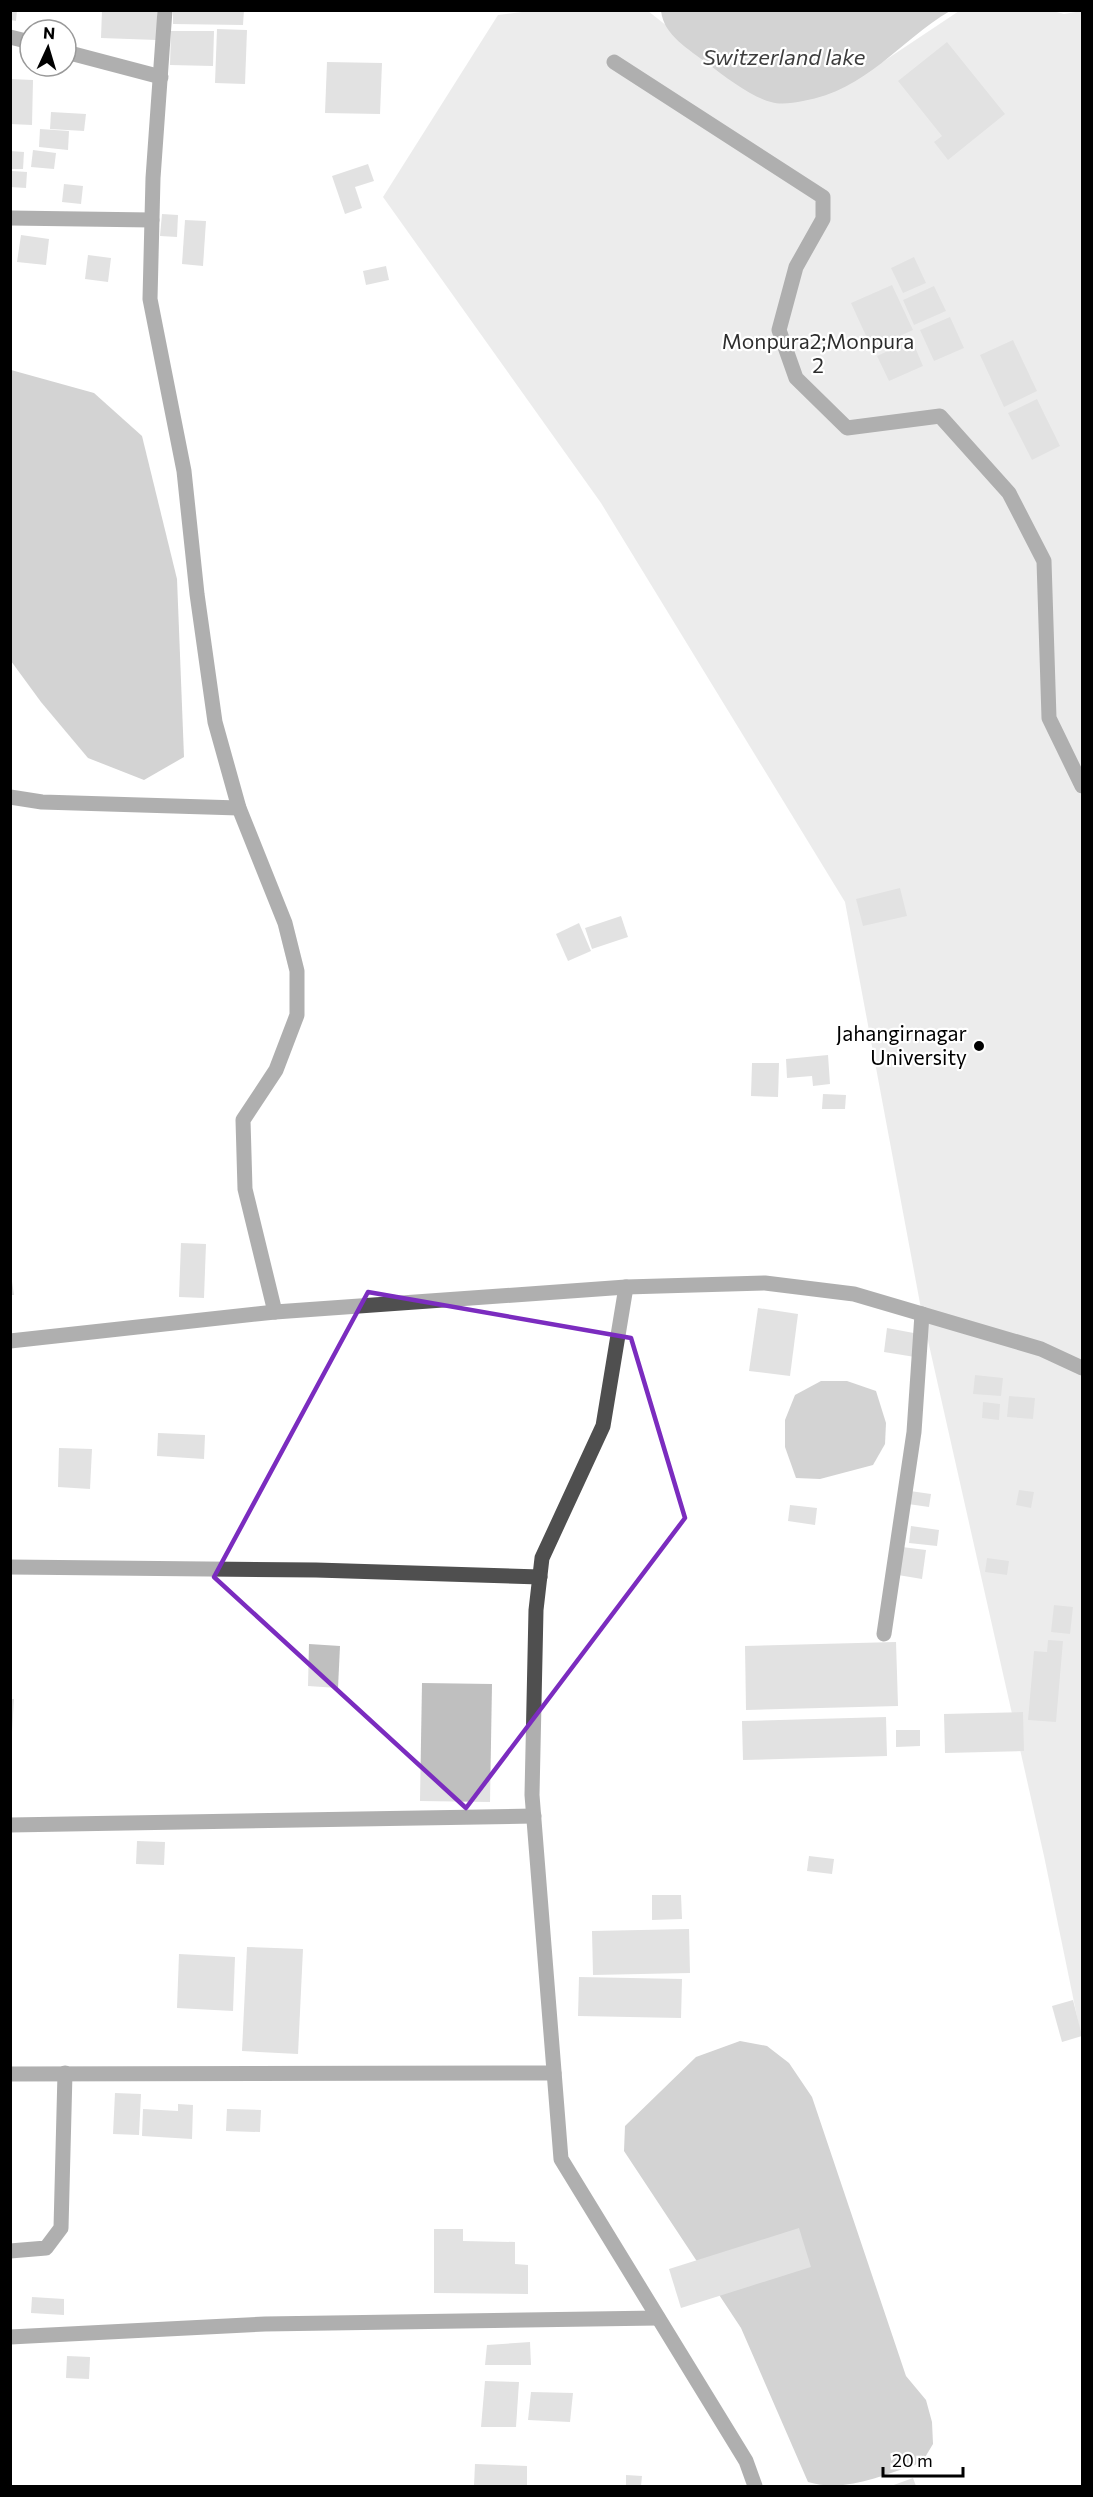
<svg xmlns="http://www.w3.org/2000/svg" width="1093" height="2497" viewBox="0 0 1093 2497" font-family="Commissioner,sans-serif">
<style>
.green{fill:#d6d6d6}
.water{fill:#9d9d9d}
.building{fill:#bfbfbf}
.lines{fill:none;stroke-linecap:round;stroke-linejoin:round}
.minor{stroke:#4f4f4f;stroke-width:15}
.marked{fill:none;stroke:#7b2cbf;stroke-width:4.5;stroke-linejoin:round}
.poi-dot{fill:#000;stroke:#fff;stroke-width:2}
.labels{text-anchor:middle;stroke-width:4.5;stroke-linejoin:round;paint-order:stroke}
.park-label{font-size:21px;fill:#2d2d2d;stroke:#fff}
.poi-label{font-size:21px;fill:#000;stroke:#fff;text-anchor:end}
.water-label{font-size:22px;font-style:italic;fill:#3e3e3e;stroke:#fff}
</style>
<rect width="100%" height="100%" fill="#fff"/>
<polygon class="green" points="538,10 648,11 752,93 848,85 959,11 1049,10 1064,14 1082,11 1082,2041 1044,1856 922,1314 845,902 601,503 383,197 498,15"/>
<g class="water">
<path d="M 661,11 L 661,10 L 950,11 C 899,41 867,90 803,101 C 792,103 781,105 771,102 C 749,96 726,77 708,64 C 689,49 664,36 661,11 Z"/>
<polygon points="11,370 94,393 142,436 177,579 184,757 144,780 88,758 41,702 11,661"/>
<polygon points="821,1381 847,1381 876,1391 886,1423 885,1444 873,1465 820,1479 796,1478 785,1447 785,1420 795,1395"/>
<path d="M 740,2041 L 767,2046 L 789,2063 L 812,2097 L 906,2376 L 926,2400 L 932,2422 L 933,2444 L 924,2459 L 915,2465 C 880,2476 844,2493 808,2482 L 741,2328 L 624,2151 L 625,2126 L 696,2057 Z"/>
</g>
<g class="building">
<polygon points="10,10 17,10 16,21 10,20"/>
<polygon points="102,10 157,10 157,40 101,38"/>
<polygon points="173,10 244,10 243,25 173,24"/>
<polygon points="217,29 247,30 245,84 215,83"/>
<polygon points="171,31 214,31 213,66 170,65"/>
<polygon points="947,42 1005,114 948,160 934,142 942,136 898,81"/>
<polygon points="327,62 382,63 380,114 325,113"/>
<polygon points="10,79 33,80 32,125 10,124"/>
<polygon points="51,112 86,114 84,131 50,129"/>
<polygon points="40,129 69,131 68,150 39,147"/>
<polygon points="33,150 56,153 54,169 31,167"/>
<polygon points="10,151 24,152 23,169 10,169"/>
<polygon points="368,164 374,181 355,187 362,208 345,214 332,176"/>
<polygon points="12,171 27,172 26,188 10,187"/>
<polygon points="64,184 83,186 81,204 62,202"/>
<polygon points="162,214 178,215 177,237 160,236"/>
<polygon points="185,220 206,221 203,266 182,264"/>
<polygon points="21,235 49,239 46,265 17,262"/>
<polygon points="88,255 111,258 108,282 85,279"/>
<polygon points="914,257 926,283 903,293 891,268"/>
<polygon points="386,266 389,280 366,285 363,271"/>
<polygon points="892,285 913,330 872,349 851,303"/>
<polygon points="934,286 946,311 914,325 903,300"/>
<polygon points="950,317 964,348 934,361 920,330"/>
<polygon points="912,340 923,366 889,381 877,356"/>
<polygon points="1013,340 1037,391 1004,407 980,355"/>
<polygon points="1037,399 1060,446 1032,460 1008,413"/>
<polygon points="900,888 907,916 863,926 856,899"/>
<polygon points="621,916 628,937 592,949 585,928"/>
<polygon points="579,923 591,951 568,961 556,934"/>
<polygon points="828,1055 830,1084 813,1086 812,1076 787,1078 786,1059"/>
<polygon points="752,1063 779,1063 778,1097 751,1096"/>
<polygon points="823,1094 846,1095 845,1109 822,1109"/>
<polygon points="181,1243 206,1244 204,1298 179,1297"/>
<polygon points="10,1268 14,1295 10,1295"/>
<polygon points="758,1308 798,1314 790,1376 749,1371"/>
<polygon points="887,1328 919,1334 915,1357 884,1352"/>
<polygon points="975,1375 1003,1378 1001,1396 973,1394"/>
<polygon points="1009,1396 1035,1398 1033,1419 1007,1417"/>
<polygon points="983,1402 1000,1404 999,1420 982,1418"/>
<polygon points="158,1433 205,1435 204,1459 157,1456"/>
<polygon points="59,1448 92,1449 90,1489 58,1487"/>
<polygon points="1019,1490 1034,1492 1031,1508 1016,1505"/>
<polygon points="910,1491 931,1494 929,1507 908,1504"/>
<polygon points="790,1505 817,1508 815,1525 788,1521"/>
<polygon points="911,1526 939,1530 937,1546 909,1543"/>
<polygon points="902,1547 926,1550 922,1579 898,1575"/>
<polygon points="987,1558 1009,1561 1007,1575 985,1572"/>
<polygon points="1054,1605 1073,1607 1070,1634 1051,1632"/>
<polygon points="1048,1640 1063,1641 1056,1722 1028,1720 1034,1651 1047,1652"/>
<polygon points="896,1642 898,1706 746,1710 745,1646"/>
<polygon points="309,1644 340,1646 338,1688 308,1686"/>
<polygon points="422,1683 492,1684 490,1802 420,1801"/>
<polygon points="10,1699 14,1699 12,1732 10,1732"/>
<polygon points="1023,1712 1024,1751 945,1753 944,1714"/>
<polygon points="886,1717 887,1756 743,1760 742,1721"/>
<polygon points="896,1730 920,1730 920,1746 896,1747"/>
<polygon points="137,1841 165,1842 164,1865 136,1864"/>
<polygon points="809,1856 834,1859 832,1874 807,1871"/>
<polygon points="652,1895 681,1895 682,1919 652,1920"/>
<polygon points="689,1929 690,1973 593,1975 592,1931"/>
<polygon points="247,1947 303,1949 298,2054 242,2051"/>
<polygon points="179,1954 235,1957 233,2011 177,2008"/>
<polygon points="579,1977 682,1979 681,2018 578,2016"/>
<polygon points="1073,2000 1082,2036 1062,2042 1052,2006"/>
<polygon points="115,2093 141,2094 139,2135 113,2134"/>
<polygon points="178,2104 193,2105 192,2139 142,2136 143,2109 178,2111"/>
<polygon points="227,2109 261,2110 260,2132 226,2131"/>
<polygon points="799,2228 811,2267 681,2308 669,2269"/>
<polygon points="434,2229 463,2229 463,2241 515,2242 515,2264 528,2265 528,2294 434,2293"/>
<polygon points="32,2297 64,2299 64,2315 31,2313"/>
<polygon points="530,2342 531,2365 485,2365 487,2345"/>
<polygon points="67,2356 90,2357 89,2379 66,2378"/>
<polygon points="485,2381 519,2382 516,2427 481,2427"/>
<polygon points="531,2392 573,2393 570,2422 528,2420"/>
<polygon points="475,2464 527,2466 527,2486 474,2486"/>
<polygon points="626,2475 642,2476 641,2486 626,2486"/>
<polygon points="913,2478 916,2486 891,2486"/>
</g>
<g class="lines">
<g class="minor">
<polyline points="165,10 153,178 150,299 184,471 197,594 215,722 239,808 285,923 297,971 297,1015 276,1070 243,1120 245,1189 275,1312"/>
<polyline points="10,37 30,42"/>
<polyline points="66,52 161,77"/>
<polyline points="614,62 823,197 823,219 796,267 779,330 796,378 847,428 940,416 1009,493 1044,561 1049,718 1082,786"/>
<polyline points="10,218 152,220"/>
<polyline points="10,797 42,802 239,808"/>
<polyline points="626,1287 603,1426 542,1558 536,1610 532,1795 561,2159 746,2461 755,2486"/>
<polyline points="10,1341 275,1312 626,1287 765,1283 854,1294 1041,1349 1082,1368"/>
<polyline points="10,1567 316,1570 540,1577"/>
<polyline points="884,1634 914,1432 922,1314"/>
<polyline points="10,1825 534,1816"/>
<polyline points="10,2074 554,2073"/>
<polyline points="10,2251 46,2248 61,2228 65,2073"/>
<polyline points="10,2337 265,2324 658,2318"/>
</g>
</g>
<path d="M0 0H1093V2497H0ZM 368,1292 L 631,1338 L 685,1518 L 466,1808 L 214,1577 Z" fill="#fff" fill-opacity=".55" fill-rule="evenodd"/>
<path class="marked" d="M 368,1292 L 631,1338 L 685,1518 L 466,1808 L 214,1577 Z"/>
<circle class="poi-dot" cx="979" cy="1046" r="6"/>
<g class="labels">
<g class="park-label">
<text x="818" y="349">Monpura2;Monpura<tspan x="818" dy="24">2</tspan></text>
</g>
<g class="poi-label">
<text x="967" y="1041">Jahangirnagar<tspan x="967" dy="24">University</tspan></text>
</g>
<g class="water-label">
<text x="784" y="65">Switzerland lake</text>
</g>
</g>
<rect width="1093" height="2497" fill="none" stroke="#000000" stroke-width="24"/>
<g transform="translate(48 48) rotate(4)"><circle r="28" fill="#ffffff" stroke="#999999" stroke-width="1.5"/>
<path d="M0-4.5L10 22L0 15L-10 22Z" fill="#000000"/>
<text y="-9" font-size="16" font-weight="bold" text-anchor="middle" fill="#000000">N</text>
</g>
<path d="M883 2467v9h80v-9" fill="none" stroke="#000000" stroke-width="3"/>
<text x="892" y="2467" font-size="18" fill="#000000" stroke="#ffffff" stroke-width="4.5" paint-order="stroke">20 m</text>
</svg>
